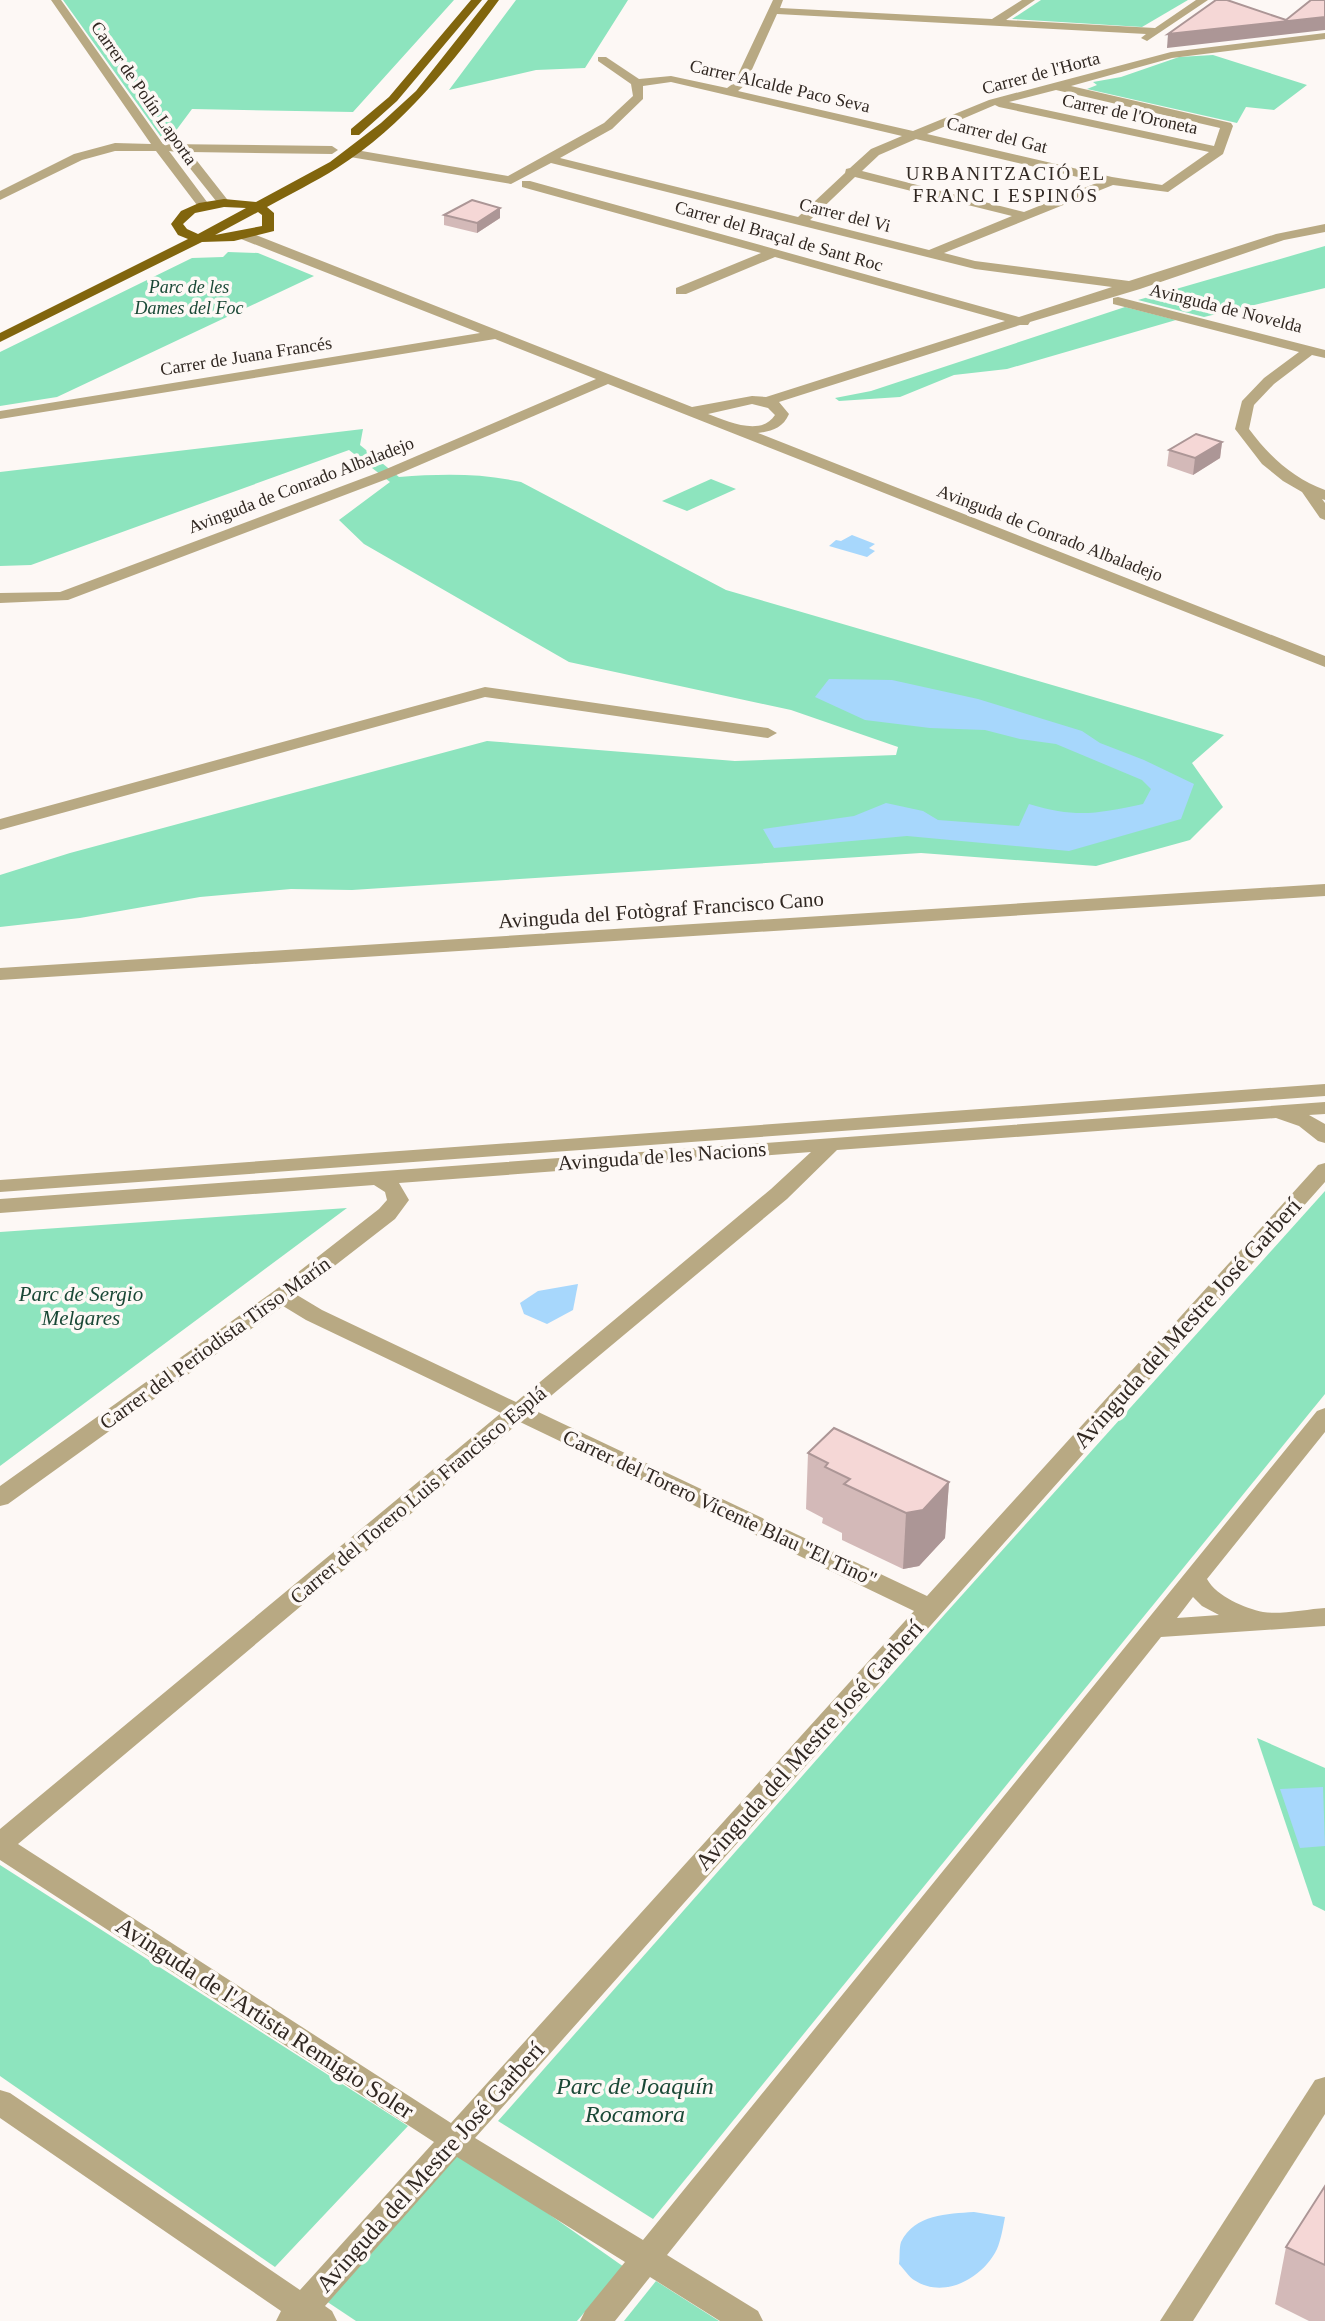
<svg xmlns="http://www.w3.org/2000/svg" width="1325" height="2321" viewBox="0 0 1325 2321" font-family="'Times New Roman',serif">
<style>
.green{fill:#8de4be}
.water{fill:#a7d7fc}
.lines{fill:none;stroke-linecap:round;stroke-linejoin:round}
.minor{fill:#b8a983;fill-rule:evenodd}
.major{fill:#81650d;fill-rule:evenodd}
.wall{fill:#d3b9b8}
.shaded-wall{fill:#ac9696}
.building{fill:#f5d7d6;stroke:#ac9696;stroke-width:2}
.labels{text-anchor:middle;stroke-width:7;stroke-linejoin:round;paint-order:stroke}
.far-street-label{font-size:18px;fill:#312822;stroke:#fdf8f5}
.far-park-label{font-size:18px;font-style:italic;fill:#1a4836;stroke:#fdf8f5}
.far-neighbourhood-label{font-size:19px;letter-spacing:2px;fill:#312822;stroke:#fdf8f5}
.street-label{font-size:21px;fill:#312822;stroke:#fdf8f5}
.park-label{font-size:21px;font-style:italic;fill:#1a4836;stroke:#fdf8f5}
.near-street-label{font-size:24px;fill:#312822;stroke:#fdf8f5}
.near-park-label{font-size:24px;font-style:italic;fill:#1a4836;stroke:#fdf8f5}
</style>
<rect width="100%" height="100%" fill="#fdf8f5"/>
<g class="green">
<polygon points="63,0 454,0 353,112 192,109 166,144"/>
<polygon points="516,0 628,0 585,68 536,70 449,90"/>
<polygon points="1041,0 1188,0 1142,27 1012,19"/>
<polygon points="1213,55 1307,85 1274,110 1246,107 1237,123 1087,89 1097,85 1093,82 1121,77 1179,57"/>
<polygon points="1325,246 1325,288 1204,317 1138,300"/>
<polygon points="228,252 258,253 314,276 57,397 0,406 0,352 192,258 223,257"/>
<polygon points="1125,307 1176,320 1007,369 954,375 900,397 839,401 835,398 871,391"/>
<path d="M 363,429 L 360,445 L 399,477 C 441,474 480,473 521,482 L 726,590 L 1224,735 L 1192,763 L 1223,807 L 1190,840 L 1096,866 L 921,853 L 352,890 L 291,889 L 200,897 L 80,918 L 0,927 L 0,875 L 70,853 L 487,741 L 735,761 L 896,755 L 898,747 L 791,710 L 569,662 L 364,544 L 339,520 L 390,482 L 349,450 L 31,565 L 0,566 L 0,472 Z"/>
<polygon points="711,479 736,489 687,511 662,501"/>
<polygon points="1325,1191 1325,1394 653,2219 498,2121 945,1614"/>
<polygon points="347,1208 0,1466 0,1232"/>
<polygon points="1257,1738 1325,1768 1325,1911 1313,1905"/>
<polygon points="0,1865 408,2126 275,2267 0,2076"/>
<polygon points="458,2155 495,2176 624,2267 577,2321 356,2321 326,2301"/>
<polygon points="656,2281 719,2321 624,2321"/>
</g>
<g class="water">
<polygon points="852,535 875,544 869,548 875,551 867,557 829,546 836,540 841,541"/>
<path d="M 829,679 L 892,680 L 978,699 L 1082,731 L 1100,743 L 1144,760 L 1194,784 L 1181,819 L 1069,851 L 907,836 L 774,848 L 763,829 L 854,816 L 886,803 L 923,811 L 938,820 L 1019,826 L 1029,804 C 1076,818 1096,814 1143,804 L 1151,789 L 1142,780 L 1056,744 L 1020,739 L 985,730 L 930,728 L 865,720 L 815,697 Z"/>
<polygon points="578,1284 573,1310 547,1324 524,1314 520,1303 538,1291"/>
<polygon points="1323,1787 1325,1846 1300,1848 1280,1789"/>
<path d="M 974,2212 L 1005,2217 C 1003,2227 1001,2240 997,2249 C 983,2278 944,2300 914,2280 C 909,2277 904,2269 899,2264 C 900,2258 899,2248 901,2242 C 915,2214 947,2214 974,2212 Z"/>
</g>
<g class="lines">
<g class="minor">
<polygon points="51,0 61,0 163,144 332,146 338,150 332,154 190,152 230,203 224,207 220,206 177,152 169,151 210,206 204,210 200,209 156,151 115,151 82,160 0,200 0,191 74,154 115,143 151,144"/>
<path d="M 773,0 L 783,0 L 780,8 L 992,19 L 1022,0 L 1035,0 L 1006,20 L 1155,28 L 1196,0 L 1208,0 L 1147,41 L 1141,38 L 1146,34 L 777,14 L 745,85 L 738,91 L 913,131 L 989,100 L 1171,52 L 1325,33 L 1325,39 L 1172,58 L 1071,86 L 1231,123 L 1233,126 L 1223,154 L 1168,192 L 1113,185 L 944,253 L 975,261 L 1129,281 L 1276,234 L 1325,224 L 1325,232 L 1284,240 L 1140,289 L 1030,322 L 1028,325 L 1020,325 L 779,402 L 789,414 C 783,428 772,431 758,433 L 1325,656 L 1325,667 L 608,384 L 387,479 L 68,600 L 0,603 L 0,593 L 60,592 L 377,473 L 596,379 L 495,339 L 0,419 L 0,411 L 480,333 L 241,239 L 241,233 L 251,233 L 692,407 L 752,396 L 766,397 L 1005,321 L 775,257 L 686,294 L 676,294 L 676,288 L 761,253 L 522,187 L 522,181 L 530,181 L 1019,317 L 1112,287 L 975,269 L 551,163 L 511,184 L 350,157 L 344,153 L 350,149 L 508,176 L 604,123 L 633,96 L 631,84 L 598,61 L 598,57 L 606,57 L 639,79 L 671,76 L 727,88 L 734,83 ZM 671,82 L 902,136 L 871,149 L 850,168 L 846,169 L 845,173 L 798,217 L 560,158 L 612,129 L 643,99 L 643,86 ZM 1056,90 L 1220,128 L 1214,146 L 1009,102 ZM 995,105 L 999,107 L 1209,152 L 1162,185 L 1112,177 L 927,134 ZM 916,139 L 1099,182 L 1024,212 L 862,171 L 879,155 ZM 855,177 L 1012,216 L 929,250 L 810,220 ZM 752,404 L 768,408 L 775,415 C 761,437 727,421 708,414 Z"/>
<path d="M 1118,297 L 1325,350 L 1325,358 L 1312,355 L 1274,384 L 1254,405 L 1249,429 C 1269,456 1293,478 1325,490 L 1325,500 L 1322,499 L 1325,503 L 1325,520 L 1320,518 L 1302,492 L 1283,481 L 1262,464 L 1235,429 L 1242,401 L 1264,378 L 1299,352 L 1113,304 L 1113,298 Z"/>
<polygon points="485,687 768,728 777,733 768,738 485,697 0,830 0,819"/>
<polygon points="1325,884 1325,896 0,980 0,968"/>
<polygon points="1325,1084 1325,1096 0,1192 0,1180"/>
<path d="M 1325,1102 L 1325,1114 L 1309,1115 L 1325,1124 L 1325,1143 L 1318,1141 L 1299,1126 L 1276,1118 L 837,1150 L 787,1199 L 534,1410 L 927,1596 L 1318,1165 L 1325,1163 L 1325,1182 L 475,2138 L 643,2240 L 1317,1411 L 1325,1408 L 1325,1432 L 1207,1579 C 1217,1597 1245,1608 1263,1612 C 1279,1615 1308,1609 1325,1608 L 1325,1626 L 1161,1637 L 667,2255 L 758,2311 L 763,2321 L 720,2321 L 650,2277 L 615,2321 L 580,2321 L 585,2311 L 625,2262 L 457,2157 L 325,2306 L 332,2311 L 337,2321 L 276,2321 L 281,2311 L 0,2118 L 0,2090 L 10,2093 L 300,2290 L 434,2142 L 0,1860 L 0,1829 L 501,1413 L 306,1320 L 283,1306 L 8,1504 L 0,1506 L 0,1486 L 274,1291 L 379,1209 L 387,1200 L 385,1192 L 374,1185 L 0,1213 L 0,1199 ZM 811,1152 L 771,1189 L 516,1402 L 322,1310 L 297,1295 L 395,1219 L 409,1200 L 399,1183 ZM 520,1422 L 914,1611 L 451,2123 L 18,1844 ZM 1193,1597 L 1202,1606 L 1219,1615 L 1177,1618 Z"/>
<polygon points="1325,2077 1325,2114 1193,2321 1160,2321 1315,2080"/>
</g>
<g class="major">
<polygon points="471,0 482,0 397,101 359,135 351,135 351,129 389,97"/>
<path d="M 488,0 L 499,0 C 453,62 404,126 337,168 C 315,182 290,194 267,207 L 274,213 L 274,231 L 234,241 L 202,242 L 0,342 L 0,333 L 188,239 L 178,235 L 171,224 L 181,211 L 199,203 L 224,199 L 256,202 L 330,162 L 381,123 L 416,91 ZM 224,207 L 246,208 L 198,234 L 187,229 L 183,224 L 195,213 ZM 258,212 L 262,215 L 262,226 L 215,235 Z"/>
</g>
</g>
<g class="wall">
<polygon points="500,208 500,218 477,233 444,225 444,215"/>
<polygon points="1222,442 1220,458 1193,475 1167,466 1169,450"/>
<polygon points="808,1453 949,1482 945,1538 919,1566 903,1569 842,1540 842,1533 822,1523 823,1518 806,1509"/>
<polygon points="1325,2186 1325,2321 1309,2321 1275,2304 1286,2247"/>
</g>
<g class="shaded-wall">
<polygon points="1325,17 1325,30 1167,48 1168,34"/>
<polygon points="500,208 500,218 477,233 477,223"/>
<polygon points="1222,442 1220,458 1193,475 1195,458"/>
<polygon points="949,1482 945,1538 919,1566 903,1569 906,1513"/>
</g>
<g class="building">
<polygon points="1216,0 1227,0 1286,20 1311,0 1325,0 1325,17 1168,34"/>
<polygon points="472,200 500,208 477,223 444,215"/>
<polygon points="1196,434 1222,442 1195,458 1169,450"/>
<polygon points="834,1428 949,1482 923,1510 906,1513 844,1484 850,1479 825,1467 828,1463 808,1453"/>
<polygon points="1325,2186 1325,2265 1286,2247"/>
</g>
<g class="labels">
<g class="far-street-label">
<text transform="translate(1041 73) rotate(-15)" y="6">Carrer de l'Horta</text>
<text transform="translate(780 86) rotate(13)" y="6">Carrer Alcalde Paco Seva</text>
<text transform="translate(144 93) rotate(55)" y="6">Carrer de Polín Laporta</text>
<text transform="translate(1130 114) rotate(12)" y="6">Carrer de l'Oroneta</text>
<text transform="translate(997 135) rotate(14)" y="6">Carrer del Gat</text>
<text transform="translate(845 215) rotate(14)" y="6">Carrer del Vi</text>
<text transform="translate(779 236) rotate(16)" y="6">Carrer del Braçal de Sant Roc</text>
<text transform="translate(1226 308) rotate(14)" y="6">Avinguda de Novelda</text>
<text transform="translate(246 356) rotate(-9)" y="6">Carrer de Juana Francés</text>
<text transform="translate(301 485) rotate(-21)" y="6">Avinguda de Conrado Albaladejo</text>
<text transform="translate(1050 533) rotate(21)" y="6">Avinguda de Conrado Albaladejo</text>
</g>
<g class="far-park-label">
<text x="189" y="293">Parc de les<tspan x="189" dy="21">Dames del Foc</tspan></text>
</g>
<g class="far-neighbourhood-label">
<text x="1006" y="180">URBANITZACIÓ EL<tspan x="1006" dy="22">FRANC I ESPINÓS</tspan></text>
</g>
<g class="street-label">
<text transform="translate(661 910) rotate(-4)" y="7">Avinguda del Fotògraf Francisco Cano</text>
<text transform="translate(662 1156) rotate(-4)" y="7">Avinguda de les Nacions</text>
<text transform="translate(215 1343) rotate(-36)" y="7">Carrer del Periodista Tirso Marín</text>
<text transform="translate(418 1495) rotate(-40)" y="7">Carrer del Torero Luis Francisco Esplá</text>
<text transform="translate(720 1508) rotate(25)" y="7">Carrer del Torero Vicente Blau "El Tino"</text>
</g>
<g class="park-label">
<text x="81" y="1301">Parc de Sergio<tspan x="81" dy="24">Melgares</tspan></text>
</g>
<g class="near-street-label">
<text transform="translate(1187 1323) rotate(-48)" y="8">Avinguda del Mestre José Garberí</text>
<text transform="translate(809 1745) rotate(-48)" y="8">Avinguda del Mestre José Garberí</text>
<text transform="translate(265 2018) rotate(33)" y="8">Avinguda de l'Artista Remigio Soler</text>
<text transform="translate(430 2167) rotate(-48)" y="8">Avinguda del Mestre José Garberí</text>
</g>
<g class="near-park-label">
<text x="635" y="2094">Parc de Joaquín<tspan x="635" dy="28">Rocamora</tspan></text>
</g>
</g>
</svg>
